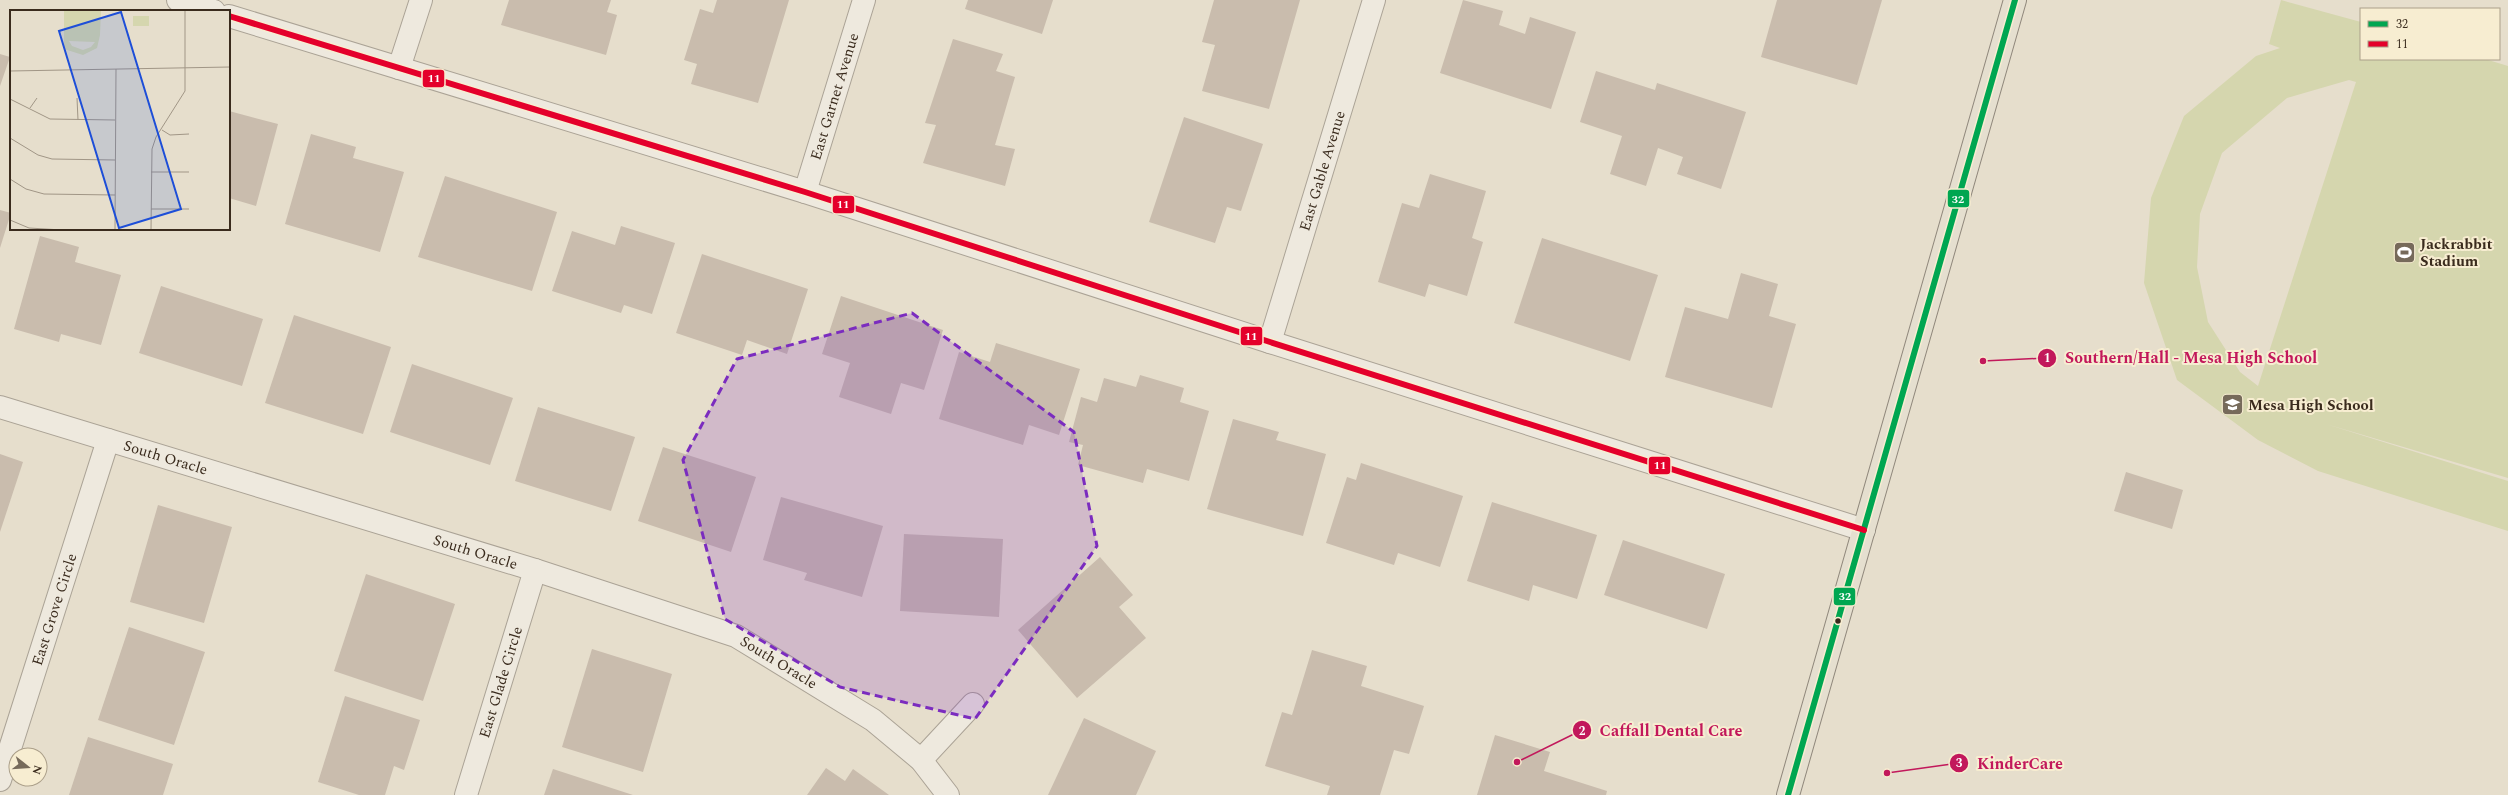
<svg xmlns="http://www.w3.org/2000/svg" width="2508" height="795" viewBox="0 0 2508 795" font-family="Spectral,serif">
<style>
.green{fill:#d5d6ae;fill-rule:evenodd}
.building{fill:#c9bcad}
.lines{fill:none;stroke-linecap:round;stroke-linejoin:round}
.minor-casing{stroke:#aba396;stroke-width:24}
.major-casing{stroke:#90887c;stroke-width:24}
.minor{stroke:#eee9de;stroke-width:22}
.major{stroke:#e5dfcf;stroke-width:22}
.bus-1-casing{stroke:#f7edd1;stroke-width:9}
.bus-2-casing{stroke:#f7edd1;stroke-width:9}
.bus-1{stroke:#00a651;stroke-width:6}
.bus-2{stroke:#e4002b;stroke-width:6}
.marked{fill:#7b2cbf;fill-opacity:0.2;stroke:#7b2cbf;stroke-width:3;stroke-dasharray:8 5;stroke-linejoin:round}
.bus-dot{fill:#3a2b1d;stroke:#f7edd1;stroke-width:1.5}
.labels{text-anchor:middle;stroke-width:4;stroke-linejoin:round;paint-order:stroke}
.street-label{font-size:15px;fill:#3a2b1d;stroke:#f7edd1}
.poi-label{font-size:15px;font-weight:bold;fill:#3a2b1d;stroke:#f7edd1;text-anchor:start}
.inset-road{fill:none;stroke:#a19686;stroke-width:1}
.view{fill:#1d4ed8;fill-opacity:0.15;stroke:#1d4ed8;stroke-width:2}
.inset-edge{fill:none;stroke:#3a2b1d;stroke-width:2}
.leader{fill:none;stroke:#c2185b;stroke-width:1.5}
.callout-dot{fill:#c2185b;stroke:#f7edd1;stroke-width:1.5}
.mark-label{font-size:12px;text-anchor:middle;font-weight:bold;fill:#fff}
.callout-label{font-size:16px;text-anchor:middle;font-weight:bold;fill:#c2185b;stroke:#f7edd1;stroke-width:4;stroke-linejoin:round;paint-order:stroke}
.line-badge{stroke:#f7edd1;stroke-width:1.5}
.badge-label{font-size:11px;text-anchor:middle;font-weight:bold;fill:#fff}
</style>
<rect width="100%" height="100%" fill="#e6decc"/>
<path class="green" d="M 2281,0 L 2361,22 L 2361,59 L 2485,59 L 2508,66 L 2508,478 L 2326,424 L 2508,481 L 2508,531 L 2318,471 L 2258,440 L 2177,380 L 2144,283 L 2151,198 L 2184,116 L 2256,56 L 2280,48 L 2269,44 ZM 2349,80 L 2356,82 L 2258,386 L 2240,372 L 2208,322 L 2197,267 L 2200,214 L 2222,153 L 2287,98 Z"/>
<g class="building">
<polygon points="509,0 611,0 607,12 617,15 606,55 501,25"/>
<polygon points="717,0 789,0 758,103 691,84 697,64 684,60 700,9 713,13"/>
<polygon points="968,0 1053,0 1042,34 965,9"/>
<polygon points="1214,0 1300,0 1269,109 1202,91 1215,45 1202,42"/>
<polygon points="1463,0 1503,11 1499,25 1525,34 1530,17 1576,32 1551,109 1440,73"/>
<polygon points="1777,0 1882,0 1857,85 1761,57"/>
<polygon points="953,39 1003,54 996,71 1015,77 995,145 1015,149 1005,186 923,163 936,125 925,123"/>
<polygon points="0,54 10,57 0,86"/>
<polygon points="1596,71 1655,90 1657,83 1746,112 1721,189 1677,174 1683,157 1658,148 1646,186 1610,174 1622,136 1580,122"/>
<polygon points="229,111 278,124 256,206 229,198"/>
<polygon points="1184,117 1263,144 1241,211 1227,207 1215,243 1149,222"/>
<polygon points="311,134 356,147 353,158 404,172 380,252 285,224"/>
<polygon points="1430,174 1486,191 1472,238 1483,242 1467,296 1429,284 1425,297 1378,282 1402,203 1419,208"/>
<polygon points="445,176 557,212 532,291 418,257"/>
<polygon points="0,210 11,213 0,248"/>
<polygon points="621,226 675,243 652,314 624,305 621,313 552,291 572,231 615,245"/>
<polygon points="40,236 79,247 75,262 121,275 101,345 61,334 59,342 14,329"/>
<polygon points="1542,238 1658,275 1630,361 1514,323"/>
<polygon points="702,254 808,289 787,354 747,340 742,355 676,333"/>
<polygon points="1741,273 1778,284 1769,316 1796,324 1772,408 1665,377 1685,307 1728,319"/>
<polygon points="161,286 263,319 242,386 139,353"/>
<polygon points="841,296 943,330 924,390 901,383 891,414 839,397 850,363 822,354"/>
<polygon points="294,315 391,347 363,434 265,403"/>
<polygon points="996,343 1080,369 1059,435 1029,425 1023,445 939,419 959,352 990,362"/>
<polygon points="412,364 513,398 490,465 390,432"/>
<polygon points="1140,375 1184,388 1180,402 1209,411 1189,481 1147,469 1143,483 1078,465 1083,445 1069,442 1081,397 1097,402 1104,378 1136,387"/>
<polygon points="538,407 635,437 611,511 515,481"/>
<polygon points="1233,419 1279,432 1276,440 1326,454 1303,536 1207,509"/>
<polygon points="663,447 756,477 731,552 638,521"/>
<polygon points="0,454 23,462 0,532"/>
<polygon points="1361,463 1463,496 1440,567 1398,553 1394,565 1326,543 1347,477 1356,480"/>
<polygon points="2126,472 2183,490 2172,529 2114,511"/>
<polygon points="781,497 883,526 862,597 804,580 807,573 763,560"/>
<polygon points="1492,502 1597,535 1577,599 1533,585 1529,601 1467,581"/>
<polygon points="158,505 232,527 204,623 130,602"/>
<polygon points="904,534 1003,539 999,617 900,611"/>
<polygon points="1623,540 1725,574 1707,629 1604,595"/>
<polygon points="1100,557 1133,595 1119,607 1146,638 1077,698 1018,630"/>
<polygon points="366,574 455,604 423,701 334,671"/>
<polygon points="129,627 205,652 174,745 98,720"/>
<polygon points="592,649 672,674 643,772 562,747"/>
<polygon points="1312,650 1367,666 1361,686 1424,706 1409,754 1394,750 1380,795 1327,795 1330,786 1265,766 1282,712 1292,715"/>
<polygon points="345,696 420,720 404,770 394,766 385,795 359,795 318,782"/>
<polygon points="1084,718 1156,751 1136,795 1048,795"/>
<polygon points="1495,735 1550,752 1544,771 1607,791 1606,795 1477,795"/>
<polygon points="88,737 173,764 163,795 69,795"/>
<polygon points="826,768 845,781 853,769 889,795 807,795"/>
<polygon points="553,769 633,795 544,795"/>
</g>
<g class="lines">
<defs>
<g id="minor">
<polyline points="178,0 214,11"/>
<polyline points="229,16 805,192 1270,342 1864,530"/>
<polyline points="399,68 421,0"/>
<path id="s1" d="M 805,192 L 864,0"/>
<path id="s2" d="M 1270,342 L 1374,0"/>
<path id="s3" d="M 0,407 L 535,570 L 736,636 L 873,720 L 921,760 L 948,795"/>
<polyline points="921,760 973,704"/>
<path id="s4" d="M 0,780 L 108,440"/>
<path id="s5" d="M 466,795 L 535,570"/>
</g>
<polyline id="major" points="1788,795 2015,0"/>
</defs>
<use href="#minor" class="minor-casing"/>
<use href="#major" class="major-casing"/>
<use href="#minor" class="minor"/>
<use href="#major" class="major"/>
<defs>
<polyline id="bus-1" points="1788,795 2015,0"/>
<polyline id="bus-2" points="229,16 805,192 1270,342 1864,530"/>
</defs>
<use href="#bus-1" class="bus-1-casing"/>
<use href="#bus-2" class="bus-2-casing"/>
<use href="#bus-1" class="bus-1"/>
<use href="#bus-2" class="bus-2"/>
</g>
<path class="marked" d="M 912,313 L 1074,432 L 1097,546 L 975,719 L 840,687 L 725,619 L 683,460 L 737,359 Z"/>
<defs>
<symbol id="stadium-square" viewBox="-11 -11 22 22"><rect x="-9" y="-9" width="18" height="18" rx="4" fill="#766a5a" stroke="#f7edd1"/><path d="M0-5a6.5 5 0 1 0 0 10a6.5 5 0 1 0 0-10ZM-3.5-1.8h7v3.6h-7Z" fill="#fff"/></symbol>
<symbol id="school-square" viewBox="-11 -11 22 22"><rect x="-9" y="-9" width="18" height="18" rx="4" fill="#766a5a" stroke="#f7edd1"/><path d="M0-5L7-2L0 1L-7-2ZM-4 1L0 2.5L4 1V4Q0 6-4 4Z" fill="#fff"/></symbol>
</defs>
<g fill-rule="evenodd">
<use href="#stadium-square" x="2392" y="240" width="25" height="25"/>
<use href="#school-square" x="2220" y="392" width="25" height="25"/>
</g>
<circle class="bus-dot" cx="1838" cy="621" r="3.5"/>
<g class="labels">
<g class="street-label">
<text dy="5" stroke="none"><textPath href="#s1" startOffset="100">East Garnet Avenue</textPath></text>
<text dy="5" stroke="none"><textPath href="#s2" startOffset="179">East Gable Avenue</textPath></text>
<text dy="5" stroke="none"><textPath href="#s3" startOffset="173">South Oracle</textPath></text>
<text dy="5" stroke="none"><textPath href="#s3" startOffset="497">South Oracle</textPath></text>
<text dy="5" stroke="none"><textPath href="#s4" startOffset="179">East Grove Circle</textPath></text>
<text dy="5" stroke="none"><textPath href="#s3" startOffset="821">South Oracle</textPath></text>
<text dy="5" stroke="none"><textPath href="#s5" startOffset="118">East Glade Circle</textPath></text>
</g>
<g class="poi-label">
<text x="2420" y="249">Jackrabbit<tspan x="2420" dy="17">Stadium</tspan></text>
<text x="2248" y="410">Mesa High School</text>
</g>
</g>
<g transform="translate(10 10)">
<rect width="220" height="220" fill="#e6decc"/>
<path d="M 54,0 L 91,0 L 90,25 L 87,38 L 73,45 L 54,39 ZM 59,31 L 85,32 L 81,37 L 73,40 L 62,36 ZM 123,6 L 139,6 L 139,16 L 123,16 Z" fill="#d5d6ae" fill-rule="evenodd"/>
<path class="inset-road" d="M 0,61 L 220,57M 67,88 L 68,110M 0,89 L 40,109 L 105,110M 20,98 L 27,88M 152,120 L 160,125 L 179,124M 0,128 L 28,145 L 42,149 L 105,150M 141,162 L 179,162M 0,169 L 16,179 L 34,184 L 105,185M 141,199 L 179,199M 0,210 L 19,218 L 52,220M 105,220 L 106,59M 141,220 L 142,139 L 146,127 L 175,81 L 175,0"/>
<path class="view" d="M 111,2 L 171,199 L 109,218 L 49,21 Z"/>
<rect width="220" height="220" class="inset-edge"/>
</g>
<path class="leader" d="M1983 361L2047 358M1517 762L1582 730M1887 773L1959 763"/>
<g class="callout-dot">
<circle cx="1983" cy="361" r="4"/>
<circle cx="1517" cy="762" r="4"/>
<circle cx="1887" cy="773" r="4"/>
<circle cx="2047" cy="358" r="10"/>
<circle cx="1582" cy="730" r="10"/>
<circle cx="1959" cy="763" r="10"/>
</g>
<g class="mark-label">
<text x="2047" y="362">1</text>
<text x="1582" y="735">2</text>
<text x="1959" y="767">3</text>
</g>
<g class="callout-label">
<text x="2191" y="363">Southern/Hall - Mesa High School</text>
<text x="1671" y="736">Caffall Dental Care</text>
<text x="2020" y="769">KinderCare</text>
</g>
<g class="line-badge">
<rect x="422" y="69" width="23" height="19" rx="4" fill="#e4002b"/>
<rect x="1947" y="189" width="23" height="19" rx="4" fill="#00a651"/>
<rect x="832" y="195" width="23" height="19" rx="4" fill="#e4002b"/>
<rect x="1240" y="326" width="23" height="20" rx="4" fill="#e4002b"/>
<rect x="1648" y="456" width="23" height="19" rx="4" fill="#e4002b"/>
<rect x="1833" y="587" width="23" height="19" rx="4" fill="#00a651"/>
</g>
<g class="badge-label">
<text x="434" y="82">11</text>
<text x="1958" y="203">32</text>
<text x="843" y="208">11</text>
<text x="1251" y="340">11</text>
<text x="1660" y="469">11</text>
<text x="1845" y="600">32</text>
</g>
<rect x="2360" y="8" width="140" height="52" fill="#f7edd1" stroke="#ab9f89"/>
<rect x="2368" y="21" width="20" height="6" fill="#00a651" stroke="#ab9f89"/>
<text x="2396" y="28" font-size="12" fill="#3a2b1d">32</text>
<rect x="2368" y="41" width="20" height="6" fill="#e4002b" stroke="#ab9f89"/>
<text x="2396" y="48" font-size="12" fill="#3a2b1d">11</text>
<g transform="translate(28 767) rotate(107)"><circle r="19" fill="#f7edd1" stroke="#ab9f89"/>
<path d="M0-3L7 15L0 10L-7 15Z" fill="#766a5a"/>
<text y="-6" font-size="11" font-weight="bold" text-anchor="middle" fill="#3a2b1d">N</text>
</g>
</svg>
